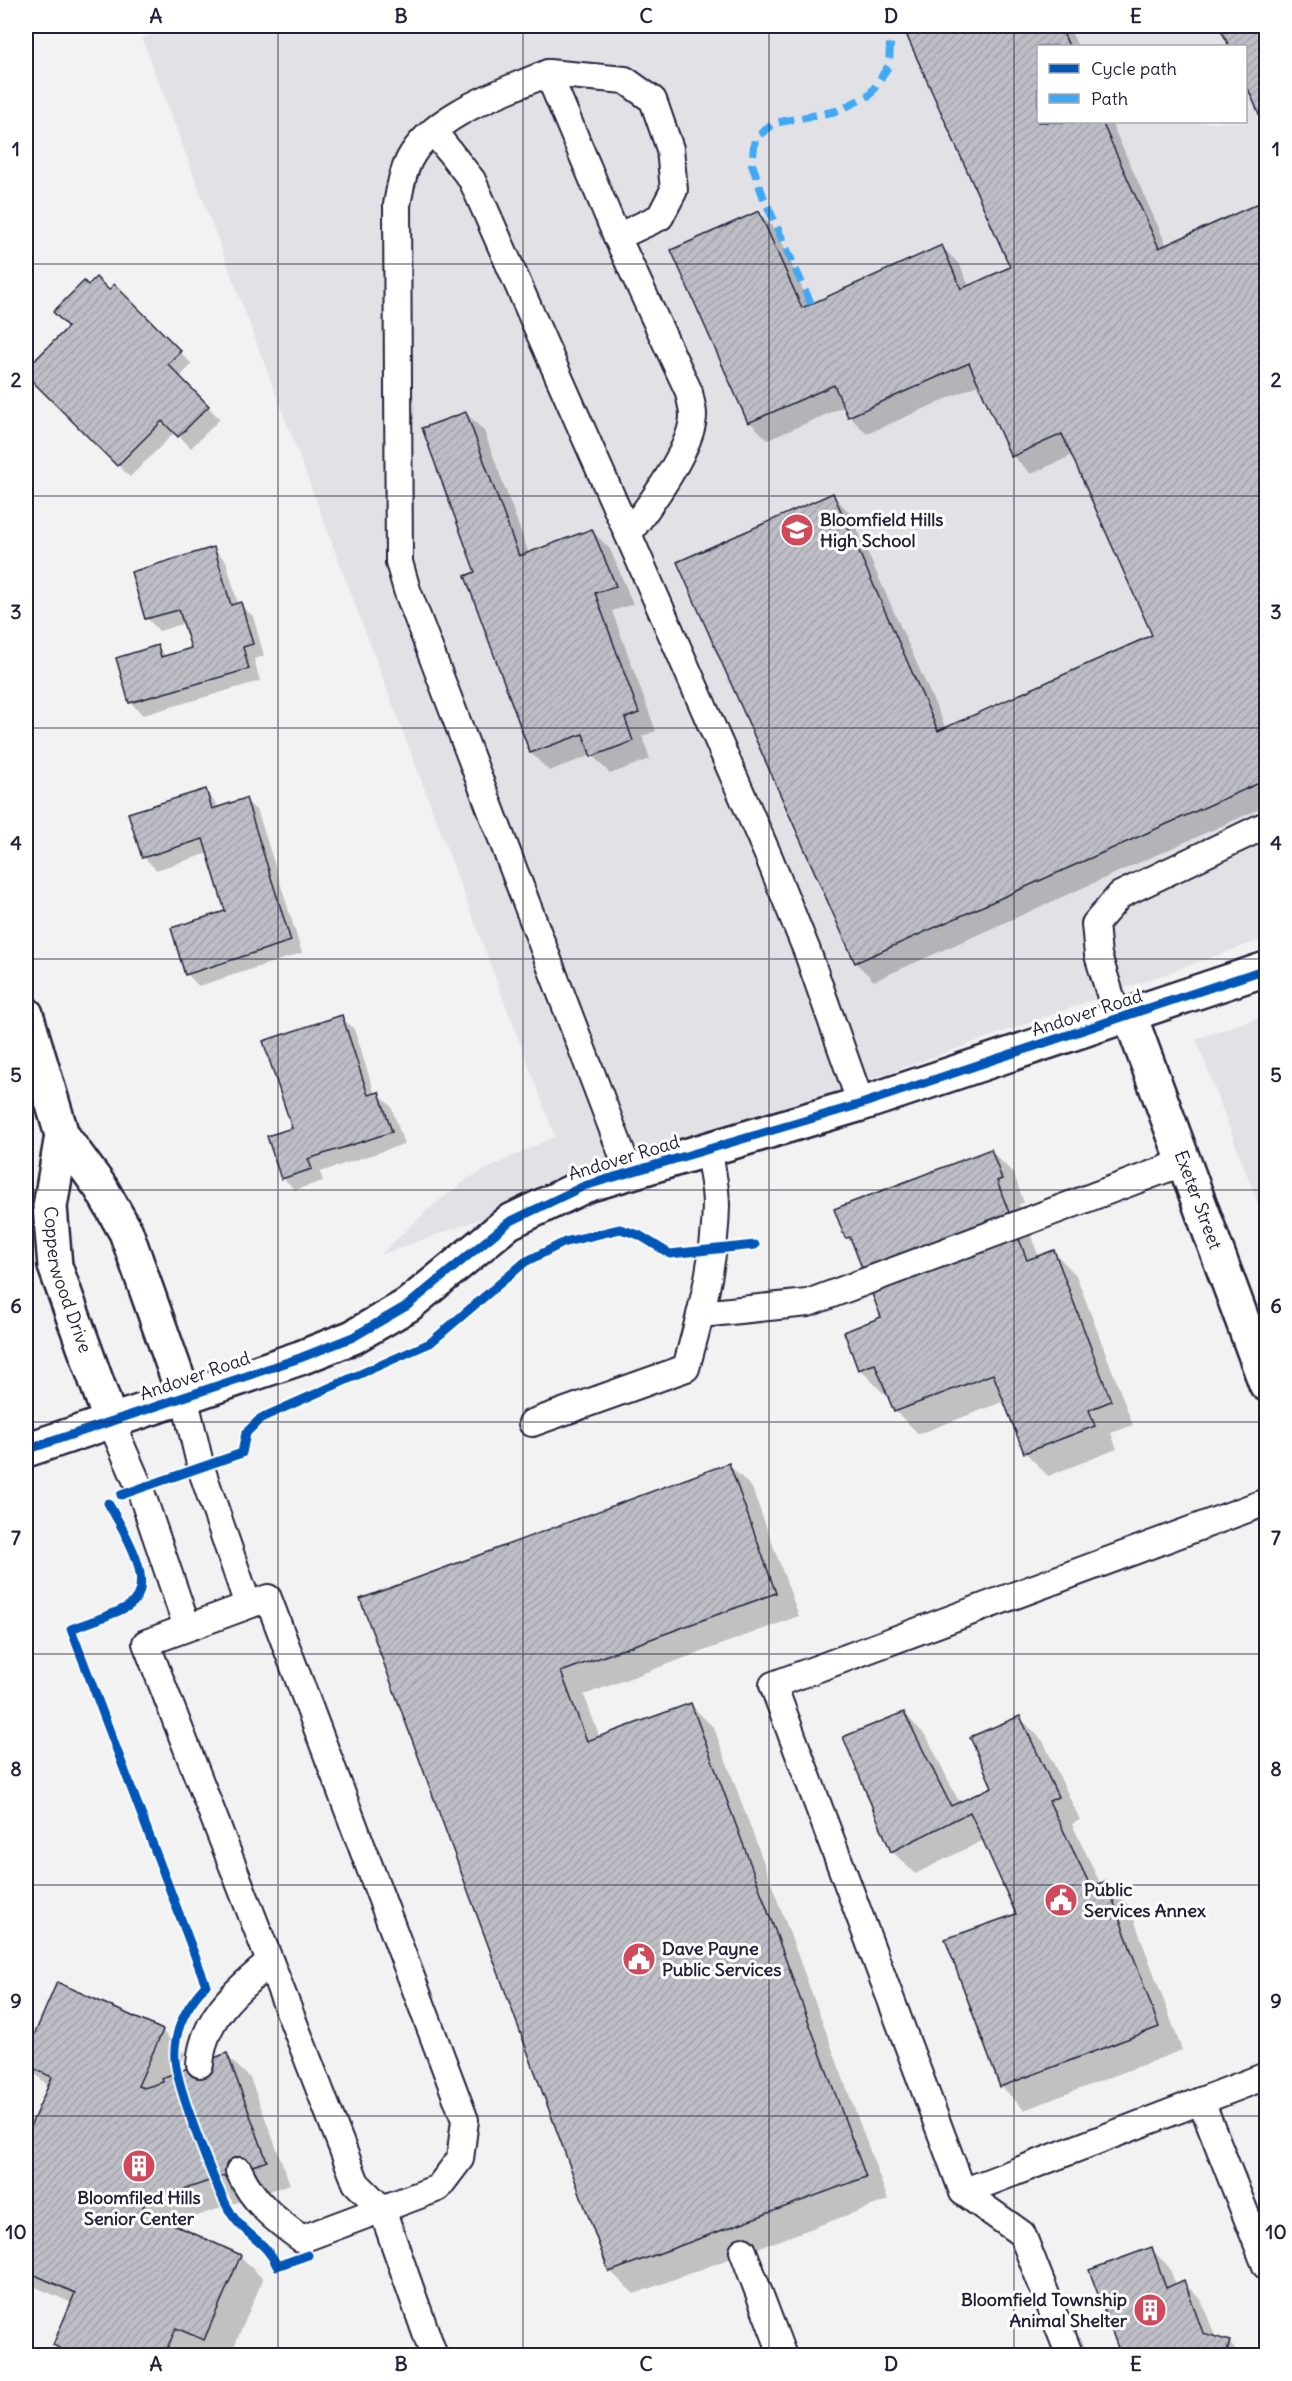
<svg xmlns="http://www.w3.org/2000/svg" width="1292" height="2381" viewBox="0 0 1292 2381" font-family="Delius,sans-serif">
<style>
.built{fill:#e2e2e6;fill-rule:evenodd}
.shadow{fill:#0003}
.building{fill:url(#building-hatch);stroke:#22223b;stroke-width:1.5}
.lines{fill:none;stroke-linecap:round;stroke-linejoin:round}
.lane-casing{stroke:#22223b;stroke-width:30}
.street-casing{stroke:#22223b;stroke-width:38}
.lane{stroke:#fff;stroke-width:26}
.street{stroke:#fff;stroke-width:33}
.quiet{stroke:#3fa9f5;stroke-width:8;stroke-dasharray:15 8;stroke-linecap:butt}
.cycleway-casing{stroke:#fff;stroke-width:13}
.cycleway{stroke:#0057b8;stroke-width:9}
.grid{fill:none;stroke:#22223b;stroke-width:1.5;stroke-opacity:0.55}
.labels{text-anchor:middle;stroke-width:6;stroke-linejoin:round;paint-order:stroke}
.poi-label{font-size:18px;font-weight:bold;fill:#22223b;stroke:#fff;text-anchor:start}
.street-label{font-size:18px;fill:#22223b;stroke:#fff}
.neatline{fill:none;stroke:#22223b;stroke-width:2}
.grid-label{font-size:20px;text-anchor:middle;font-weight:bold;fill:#22223b}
</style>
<defs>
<pattern id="building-hatch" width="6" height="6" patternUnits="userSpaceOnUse" patternTransform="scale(1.5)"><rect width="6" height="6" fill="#bebec6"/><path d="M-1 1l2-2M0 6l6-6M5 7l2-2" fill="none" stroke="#a3a3ab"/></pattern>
</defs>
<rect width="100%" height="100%" fill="#f2f2f3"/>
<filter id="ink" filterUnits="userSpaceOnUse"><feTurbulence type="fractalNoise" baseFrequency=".0167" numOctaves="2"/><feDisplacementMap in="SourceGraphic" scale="12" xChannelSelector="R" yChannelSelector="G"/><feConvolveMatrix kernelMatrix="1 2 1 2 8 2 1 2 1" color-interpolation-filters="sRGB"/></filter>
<g filter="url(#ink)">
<g class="built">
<path d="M 174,26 L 1266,26 L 1266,938 L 380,1255 L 432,1206 L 469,1178 L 555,1136 L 142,38 ZM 1038,46 L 1246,46 L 1246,122 L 1038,122 Z"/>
<polygon points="1266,1015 1266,1225 1196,1039"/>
</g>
<g class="shadow">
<polygon points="910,26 1068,26 1078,46 1038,46 1038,122 1111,122 1167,246 1266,202 1266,806 874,981 856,963 679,563 832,495 850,513 946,729 1154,636 1073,455 1031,474 1013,456 980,384 867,434 849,416 845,406 768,440 750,422 759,213 777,231 810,306 942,247 960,265 969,286 1012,267 905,28"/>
<polygon points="1221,26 1266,26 1266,127 1246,80 1246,46 1230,46"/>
<polygon points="114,286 192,364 179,378 220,419 191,448 175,432 130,477 26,373 70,327 88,288 109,292"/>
<polygon points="466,413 484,431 529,554 592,531 610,549 633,604 612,611 656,731 642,736 650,759 610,774 592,755 549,771 531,753 467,577 477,573"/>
<polygon points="213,549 226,561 238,604 253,616 264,656 254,659 260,681 143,715 131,703 118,659 157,647 167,657 193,649 185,623 159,631 147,618"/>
<polygon points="205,790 219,808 245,800 258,812 302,953 199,986 187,974 227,912 209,853 156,870 144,857"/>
<polygon points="341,1017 354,1029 375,1095 379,1094 391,1106 404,1144 320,1172 323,1181 295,1190 283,1178 293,1129"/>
<polygon points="991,1151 1014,1174 1024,1203 1019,1204 1039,1257 1053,1251 1076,1275 1133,1425 1111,1433 1117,1449 1048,1476 1025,1452 1005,1401 919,1434 895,1411 888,1391 883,1393 860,1369 883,1318 856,1247 846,1238"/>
<polygon points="728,1464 752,1488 799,1616 584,1695 600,1738 690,1704 714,1728 888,2200 634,2294 610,2271 362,1599"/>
<polygon points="904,1713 927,1737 960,1804 994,1787 1020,1718 1043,1741 1080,1820 1072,1824 1101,1885 1105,1883 1129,1906 1182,2050 1024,2110 1001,2086 1018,1914 984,1840 915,1874 892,1851"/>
<polygon points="58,1984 162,2031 185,2054 176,2074 226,2055 250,2078 290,2184 171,2225 240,2256 263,2279 230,2356 212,2356 200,2350 197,2356 65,2356 54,2345 72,2303 26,2283 26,2140 49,2087 26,2065 26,2057"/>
<polygon points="1151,2249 1169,2267 1176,2285 1183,2282 1201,2300 1216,2338 1229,2343 1242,2356 1123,2356"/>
</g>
<g class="building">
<polygon points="907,26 1060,26 1069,46 1038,46 1038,122 1102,122 1159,248 1266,200 1266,780 855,963 677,562 833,493 938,731 1152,635 1062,434 1011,457 969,363 848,417 834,385 748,423 671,250 759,211 802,308 942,245 961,289 1010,267 903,27"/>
<polygon points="1219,26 1266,26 1266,130 1246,84 1246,46 1229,46"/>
<polygon points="96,277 109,290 114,284 181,351 168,364 209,406 178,437 162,421 117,466 26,375 26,369 68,327 53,312 84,281 88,285"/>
<polygon points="466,412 519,556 592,529 616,586 595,593 639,713 625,718 633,741 591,757 583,734 530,753 465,576 475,572 422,428"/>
<polygon points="214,547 231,605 241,602 253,644 243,647 249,669 129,703 116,658 158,645 161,657 191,648 179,610 145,619 131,572"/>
<polygon points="206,789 212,809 246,798 291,941 185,975 171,928 225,911 203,839 142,858 128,813"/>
<polygon points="342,1015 368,1095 379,1092 392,1132 308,1159 312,1169 281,1179 267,1136 292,1128 263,1041"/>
<polygon points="991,1149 1002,1179 997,1181 1027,1260 1054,1250 1111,1401 1089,1410 1095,1426 1024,1453 993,1374 894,1412 875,1364 858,1370 844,1332 881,1317 850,1237 845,1238 834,1209"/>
<polygon points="729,1463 776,1593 561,1672 587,1741 691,1703 866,2177 609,2272 360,1599"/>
<polygon points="904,1712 951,1806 992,1787 970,1737 1020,1716 1058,1797 1049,1801 1091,1887 1106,1881 1159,2027 1000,2087 945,1939 1016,1914 970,1812 891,1852 843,1737"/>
<polygon points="57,1982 163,2030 138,2086 144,2088 163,2082 162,2078 227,2053 267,2161 145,2203 142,2210 241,2255 204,2340 176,2328 164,2356 75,2356 53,2345 75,2293 26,2271 26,2136 52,2077 26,2065 26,2054"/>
<polygon points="1152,2247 1166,2288 1184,2280 1203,2333 1230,2341 1226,2356 1121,2356 1089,2270"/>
</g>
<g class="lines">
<defs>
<g id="lane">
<polyline points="548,73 625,80 653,100 670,149 674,190 660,217 617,237"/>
<polyline points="434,132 472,180 628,534"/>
<polyline points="1118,1020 1098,955 1095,924 1120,895 1266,825"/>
<path d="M 629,1172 L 407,590 L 399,562 L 397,205 C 400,189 402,174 409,160 C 433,114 503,92 548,73 L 617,237 L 689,392 C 690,399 693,408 693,415 C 693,448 648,508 628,534 L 768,855 L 807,951 L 861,1104"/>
<polyline points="701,1314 808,1303 1182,1163"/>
<polyline points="184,1396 201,1468 248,1605"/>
<polyline points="111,1422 140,1489 187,1627"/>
<path d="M 532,1423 L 686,1368 C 701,1314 715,1262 716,1205 C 716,1187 711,1168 709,1150"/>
<polygon points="268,1598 465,2120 460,2159 438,2188 382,2209 356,2183 146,1643"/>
<path d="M 200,2064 C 203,2017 237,1990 270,1962"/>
<polyline points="1201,2101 1266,2266"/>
<path d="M 239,2171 C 253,2202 275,2220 302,2239 L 382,2209 L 434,2356"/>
<polyline points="963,2192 773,1685 1266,1502"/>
<polyline points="743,2251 783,2356"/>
<polyline points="1070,2356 1022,2234 963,2192 1266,2076"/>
</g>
<g id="street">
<polyline points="26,1014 62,1135 101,1188 126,1232 184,1396"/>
<path id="s1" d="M 1130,1016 L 1266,1384"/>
<path id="s2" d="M 62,1135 L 50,1207 L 55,1266 L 111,1422"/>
<polyline points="26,1450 300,1358 353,1337 408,1305 509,1222 584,1186 861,1104 1266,969"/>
</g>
</defs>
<use href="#lane" class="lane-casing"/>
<use href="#street" class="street-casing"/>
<use href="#lane" class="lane"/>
<use href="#street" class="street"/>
<polyline class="quiet" points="811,304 763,196 752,164 755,138 775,123 837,111 870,95 889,65 891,26"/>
<defs>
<g id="cycleway">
<polyline points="26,1450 300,1358 353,1337 408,1305 509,1222 584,1186 861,1104 1266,969"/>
<polyline points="121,1495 242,1453 246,1433 261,1418 430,1343 525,1262 565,1242 620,1229 639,1235 670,1254 755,1245"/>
<path d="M 108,1503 C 120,1525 162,1587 127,1607 C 110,1616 89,1622 71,1629 L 206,1985 C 187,2005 173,2031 175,2060 C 177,2086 218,2198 235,2219 C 249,2237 268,2244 277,2266 L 308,2255"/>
</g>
</defs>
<use href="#cycleway" class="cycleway-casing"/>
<use href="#cycleway" class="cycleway"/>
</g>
</g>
<path class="grid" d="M 278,26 L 278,2356M 523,26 L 523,2356M 769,26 L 769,2356M 1014,26 L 1014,2356M 26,264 L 1266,264M 26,496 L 1266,496M 26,728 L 1266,728M 26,959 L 1266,959M 26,1190 L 1266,1190M 26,1422 L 1266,1422M 26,1654 L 1266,1654M 26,1885 L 1266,1885M 26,2116 L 1266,2116"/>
<defs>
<symbol id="school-disc" viewBox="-11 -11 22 22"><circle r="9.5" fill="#d1495b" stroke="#fff"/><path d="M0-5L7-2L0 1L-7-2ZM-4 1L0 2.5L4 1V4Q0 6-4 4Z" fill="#fff"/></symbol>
<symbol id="civic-disc" viewBox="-11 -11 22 22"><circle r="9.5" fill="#d1495b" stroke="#fff"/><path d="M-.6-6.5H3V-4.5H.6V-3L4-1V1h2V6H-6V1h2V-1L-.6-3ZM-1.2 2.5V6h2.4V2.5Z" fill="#fff"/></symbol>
<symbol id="building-disc" viewBox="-11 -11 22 22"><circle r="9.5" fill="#d1495b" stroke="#fff"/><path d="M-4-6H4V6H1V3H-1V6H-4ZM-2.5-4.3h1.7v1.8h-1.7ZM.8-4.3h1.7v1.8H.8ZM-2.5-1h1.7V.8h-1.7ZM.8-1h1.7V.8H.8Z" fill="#fff"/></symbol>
</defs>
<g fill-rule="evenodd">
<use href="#school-disc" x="778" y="511" width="38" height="38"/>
<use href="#civic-disc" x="1042" y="1881" width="38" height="38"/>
<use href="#civic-disc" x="620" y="1940" width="38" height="38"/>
<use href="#building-disc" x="120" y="2147" width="38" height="38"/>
<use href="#building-disc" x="1131" y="2291" width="38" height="38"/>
</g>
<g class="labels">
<g class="poi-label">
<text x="820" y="526">Bloomfield Hills<tspan x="820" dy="21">High School</tspan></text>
<text x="1084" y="1896">Public<tspan x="1084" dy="21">Services Annex</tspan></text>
<text x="662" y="1955">Dave Payne<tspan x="662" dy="21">Public Services</tspan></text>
<text x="139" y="2204" text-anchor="middle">Bloomfiled Hills<tspan x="139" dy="21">Senior Center</tspan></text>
<text x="1127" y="2306" text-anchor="end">Bloomfield Township<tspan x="1127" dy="21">Animal Shelter</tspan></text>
</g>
<g class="street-label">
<text transform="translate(1087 1013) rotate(-18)" y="6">Andover Road</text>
<text transform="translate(624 1158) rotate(-17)" y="6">Andover Road</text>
<text dy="6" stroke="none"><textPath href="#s1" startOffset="196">Exeter Street</textPath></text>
<text dy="6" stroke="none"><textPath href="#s2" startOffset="148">Copperwood Drive</textPath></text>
<text transform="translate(195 1376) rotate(-19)" y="6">Andover Road</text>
</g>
</g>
<rect width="1292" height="2381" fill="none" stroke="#fff" stroke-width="66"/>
<rect x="1037" y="45" width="210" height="78" fill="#ffffff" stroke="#a7a7b1" stroke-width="1.5"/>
<rect x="1049" y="64" width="30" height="9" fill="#0057b8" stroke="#a7a7b1" stroke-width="1.5"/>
<text x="1091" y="75" font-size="18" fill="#22223b">Cycle path</text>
<rect x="1049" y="94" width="30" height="9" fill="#3fa9f5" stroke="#a7a7b1" stroke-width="1.5"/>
<text x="1091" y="105" font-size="18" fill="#22223b">Path</text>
<rect x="33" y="33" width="1226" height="2315" class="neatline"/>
<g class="grid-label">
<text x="156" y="23">A</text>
<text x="401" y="23">B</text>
<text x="646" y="23">C</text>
<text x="891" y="23">D</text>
<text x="1136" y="23">E</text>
<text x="16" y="156">1</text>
<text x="1276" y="156">1</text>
<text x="16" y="387">2</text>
<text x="1276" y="387">2</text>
<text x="16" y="619">3</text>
<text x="1276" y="619">3</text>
<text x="16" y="850">4</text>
<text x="1276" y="850">4</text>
<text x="16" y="1082">5</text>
<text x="1276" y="1082">5</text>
<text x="16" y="1313">6</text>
<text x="1276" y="1313">6</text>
<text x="16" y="1545">7</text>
<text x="1276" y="1545">7</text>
<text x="16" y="1776">8</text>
<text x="1276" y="1776">8</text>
<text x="16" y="2008">9</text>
<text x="1276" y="2008">9</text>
<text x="16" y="2239">10</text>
<text x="1276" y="2239">10</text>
<text x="156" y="2371">A</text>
<text x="401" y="2371">B</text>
<text x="646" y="2371">C</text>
<text x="891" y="2371">D</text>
<text x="1136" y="2371">E</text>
</g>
</svg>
